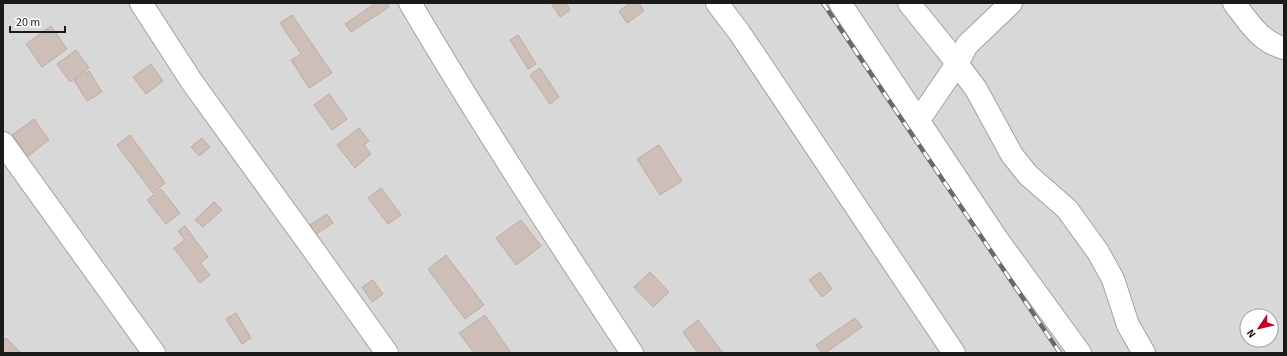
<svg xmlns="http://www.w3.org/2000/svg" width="1287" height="356" viewBox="0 0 1287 356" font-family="'Source Sans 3',sans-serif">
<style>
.residential{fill:#d9d8d8;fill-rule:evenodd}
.building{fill:#cebeb8;stroke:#c0aaa0}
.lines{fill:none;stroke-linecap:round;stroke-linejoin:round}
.minor-casing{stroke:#a2a2a2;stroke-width:24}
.minor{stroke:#fff;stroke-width:22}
.rail-casing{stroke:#696969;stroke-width:4.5}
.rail{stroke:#fff;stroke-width:3;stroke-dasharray:9;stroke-linecap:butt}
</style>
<rect width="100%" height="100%" fill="#eee7df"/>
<path class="residential" d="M 3,3 L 1284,3 L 1284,353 L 3,353 ZM 1247,316 L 1271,316 L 1271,340 L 1247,340 Z"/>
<g class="building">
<polygon points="376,3 386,3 389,7 351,32 345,24"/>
<polygon points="551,3 566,3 570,10 560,17"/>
<polygon points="630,3 639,3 644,11 627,23 619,11"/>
<polygon points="292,15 332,73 309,88 291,60 301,54 280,23"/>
<polygon points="51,26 67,49 42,67 26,44"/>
<polygon points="518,35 536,64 528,69 510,40"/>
<polygon points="76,50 89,68 70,82 57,64"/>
<polygon points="151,64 163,81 146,94 133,77"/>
<polygon points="540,68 559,97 550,104 530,75"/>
<polygon points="89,71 102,92 87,101 74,80"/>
<polygon points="329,94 347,119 332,130 314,105"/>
<polygon points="34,119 49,140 28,156 12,135"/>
<polygon points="359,128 369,141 364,145 371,154 355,168 337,145"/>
<polygon points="130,135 165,183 153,193 117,145"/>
<polygon points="202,138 210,147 199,156 191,147"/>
<polygon points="659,145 682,181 660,195 637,159"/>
<polygon points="381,188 401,215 388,224 368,198"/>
<polygon points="161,189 180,213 166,224 147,200"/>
<polygon points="214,202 222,210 203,227 195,220"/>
<polygon points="327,214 333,223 316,234 310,225"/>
<polygon points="521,220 541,246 516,265 496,238"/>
<polygon points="185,226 208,257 200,263 210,275 200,283 174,248 185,240 178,231"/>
<polygon points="446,255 484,305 465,319 428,269"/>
<polygon points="650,272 669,292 653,307 634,287"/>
<polygon points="820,272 832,289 822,297 809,280"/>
<polygon points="373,280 383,294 372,302 362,287"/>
<polygon points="236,313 251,338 242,344 226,319"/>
<polygon points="485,315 511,353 474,353 459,333"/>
<polygon points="855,318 862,327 825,353 822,353 816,345"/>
<polygon points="698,320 723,353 698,353 683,332"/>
<polygon points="6,338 21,353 3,353 3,341"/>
</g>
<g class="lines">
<defs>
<g id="minor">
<polyline points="141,3 192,82 320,259 387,353"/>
<path d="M 410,3 C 480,122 556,238 632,353"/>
<polyline points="717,3 739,32 954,353"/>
<polyline points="840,3 997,239 1080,353"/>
<polyline points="909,3 946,49 976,89 1012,155 1028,175 1067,209 1098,252 1113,279 1128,325 1144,353"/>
<path d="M 1234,3 C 1248,21 1260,42 1284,48"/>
<polyline points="918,121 957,64 967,45 1011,3"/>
<polyline points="3,143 154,353"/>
</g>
</defs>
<use href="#minor" class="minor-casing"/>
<use href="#minor" class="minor"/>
<defs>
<polyline id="rail" points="823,3 1060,353"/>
</defs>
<use href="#rail" class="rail-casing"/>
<use href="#rail" class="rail"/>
</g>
<rect width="1287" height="356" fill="none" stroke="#1b1b1b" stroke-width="8"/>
<g transform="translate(1259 328) rotate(235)"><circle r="19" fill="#ffffff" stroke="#a4a4a4"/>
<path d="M0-3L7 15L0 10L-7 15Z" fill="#c6001d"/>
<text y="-6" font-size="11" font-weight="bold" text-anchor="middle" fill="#1b1b1b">N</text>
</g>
<path d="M10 26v6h55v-6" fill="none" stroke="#1b1b1b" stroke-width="2"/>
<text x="16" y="26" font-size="12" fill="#1b1b1b" stroke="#ffffff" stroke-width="3" paint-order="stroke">20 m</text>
</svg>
